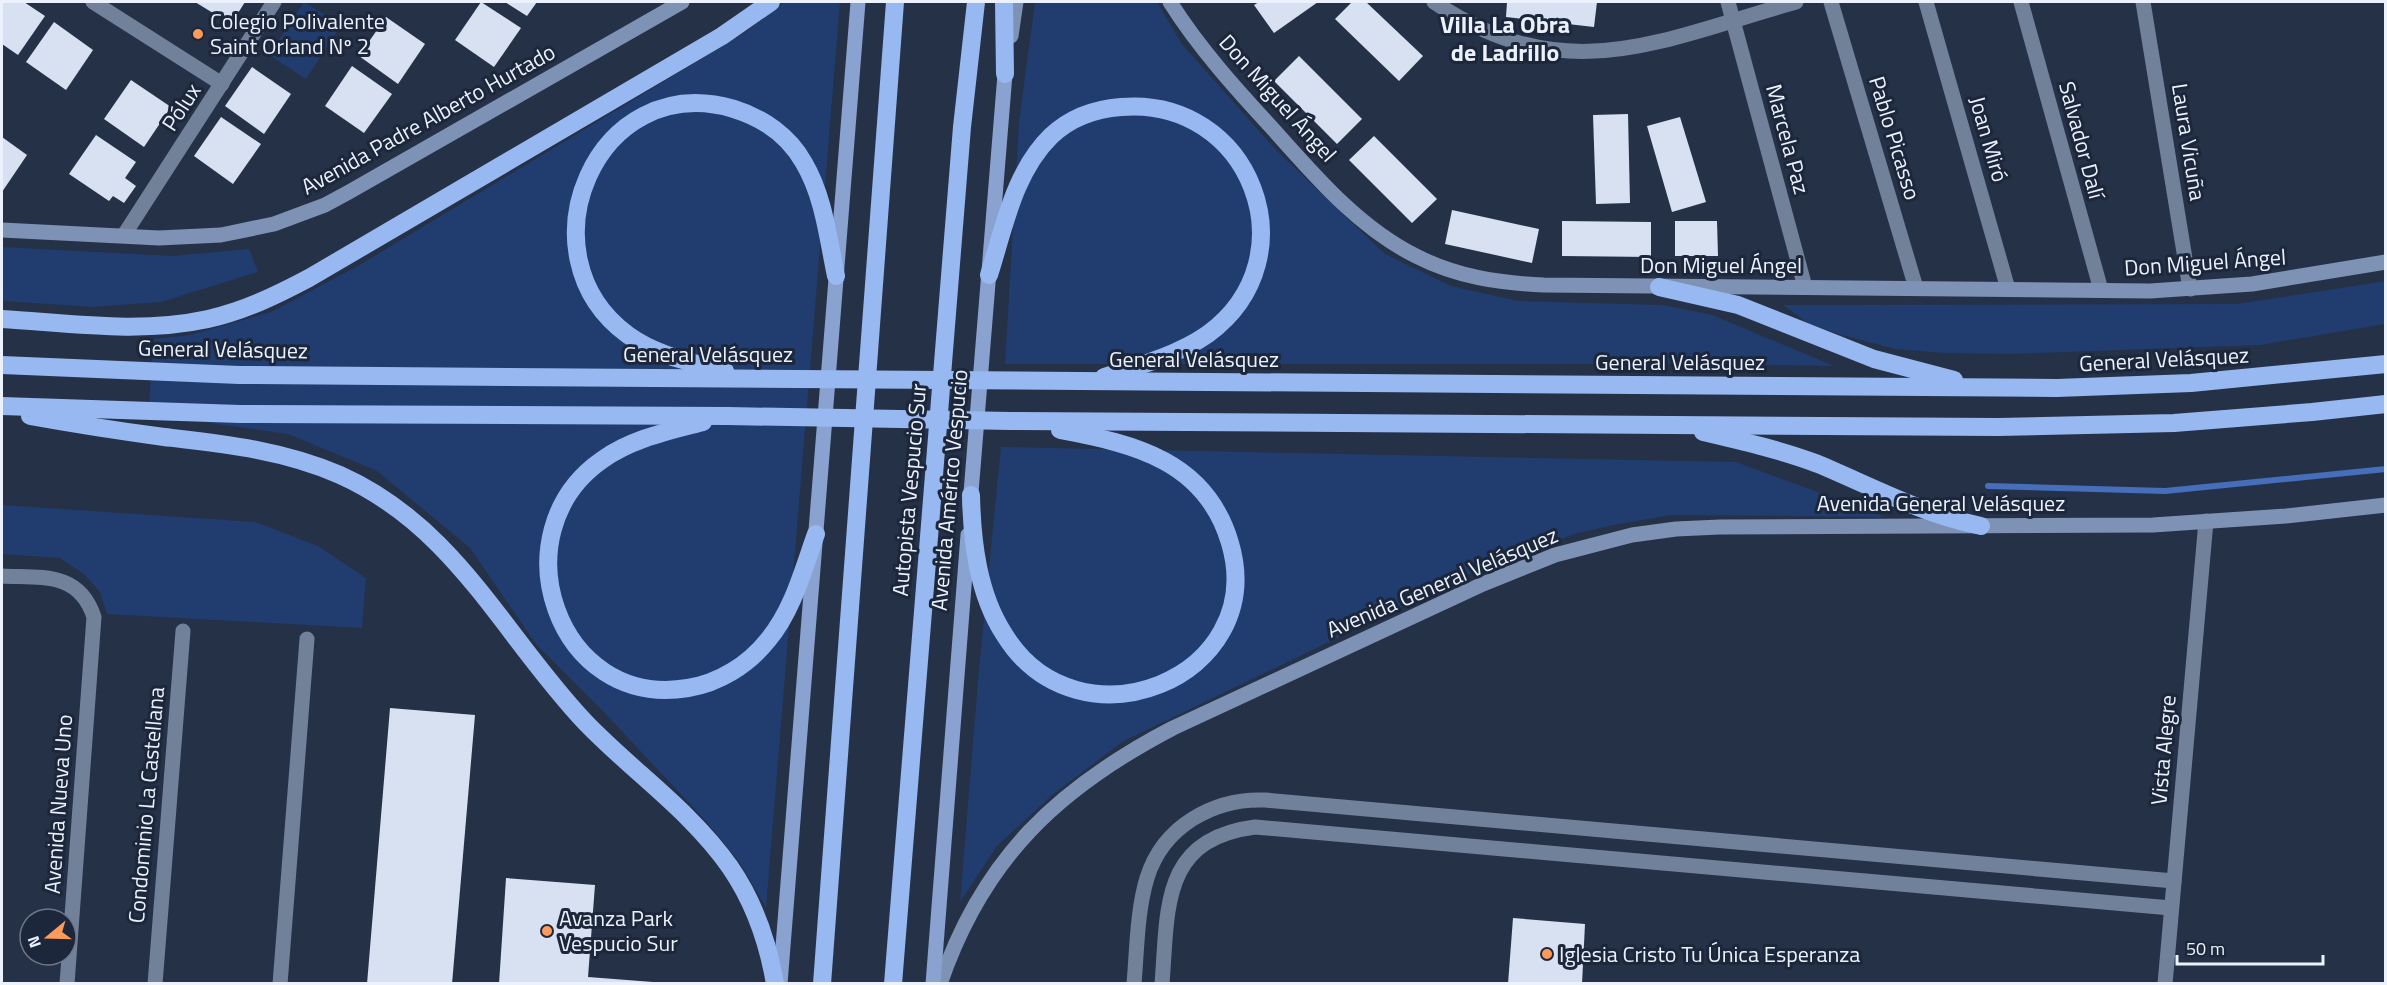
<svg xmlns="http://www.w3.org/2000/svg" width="2387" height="985" viewBox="0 0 2387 985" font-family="'Titillium Web',sans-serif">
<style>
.green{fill:#213c6e}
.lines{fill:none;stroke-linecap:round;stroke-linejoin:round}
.stream{stroke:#466eba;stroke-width:6}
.building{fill:#d7e1f2}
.street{stroke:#72819a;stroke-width:15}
.secondary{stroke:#7d92b4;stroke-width:15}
.primary{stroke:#89a2cf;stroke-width:15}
.highway{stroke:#98b8f2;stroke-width:18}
.poi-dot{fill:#ff9b5a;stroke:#1c273c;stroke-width:2}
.labels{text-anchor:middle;stroke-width:6;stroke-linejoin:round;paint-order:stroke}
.poi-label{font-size:22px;fill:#ebf2fd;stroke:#1c273c;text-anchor:start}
.street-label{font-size:22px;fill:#ebf2fd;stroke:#1c273c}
.neighbourhood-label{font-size:24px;font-weight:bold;fill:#ebf2fd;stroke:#1c273c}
</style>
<rect width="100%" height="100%" fill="#253147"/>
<g class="green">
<polygon points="304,2 341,25 306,79 269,55"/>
<polygon points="784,2 840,2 766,908 740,863 705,820 601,709 536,644 470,548 377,471 288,434 148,414 154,339 190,335 271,312 356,267 746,32"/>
<polygon points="1035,2 1157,2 1182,44 1275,149 1385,254 1451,286 1518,301 1664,305 1712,315 1834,366 1722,364 1005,364 1019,122"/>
<polygon points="2,247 172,256 249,249 258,272 161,302 93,307 2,301"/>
<polygon points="2386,281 2385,324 2260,345 2011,354 1944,353 1895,349 1835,333 1809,324 1783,305 2237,304"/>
<polygon points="1001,447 1736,462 1885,517 1672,515 1619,524 1578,533 1490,564 1122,742 1051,796 997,846 960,902 979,669"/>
<polygon points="2,505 255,522 318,546 366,578 362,628 107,614 100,592 84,574 60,558 2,554"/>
</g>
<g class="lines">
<polyline class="stream" points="1988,486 2165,491 2386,469"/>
</g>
<g class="building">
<polygon points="2,2 24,2 45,16 18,55 2,44"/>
<polygon points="195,2 245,2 231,24"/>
<polygon points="481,2 521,28 494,67 455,40"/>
<polygon points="505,2 537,2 527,16"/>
<polygon points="1259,2 1318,2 1274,33 1254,5"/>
<polygon points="1352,2 1366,2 1423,56 1399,81 1335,19"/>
<polygon points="1507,2 1597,2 1594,27 1506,17"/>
<polygon points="386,17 425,44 398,84 359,56"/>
<polygon points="54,22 93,50 66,90 26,62"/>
<polygon points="1299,56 1362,119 1337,144 1274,81"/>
<polygon points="352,66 392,94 364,133 325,106"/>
<polygon points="252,67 291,94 264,134 225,106"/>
<polygon points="131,80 171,107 144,147 104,119"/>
<polygon points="1628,114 1630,203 1596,204 1593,115"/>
<polygon points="221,117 261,144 233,184 194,156"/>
<polygon points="1680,117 1706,202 1672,212 1647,126"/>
<polygon points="96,135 136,162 125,178 136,186 124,203 113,196 109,201 69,174"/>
<polygon points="1374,136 1437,199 1412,223 1349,160"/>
<polygon points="2,137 27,155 2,192"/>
<polygon points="1452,210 1539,229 1532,263 1445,244"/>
<polygon points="1562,221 1651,222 1651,257 1562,256"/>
<polygon points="1675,221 1717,221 1718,256 1675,256"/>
<polygon points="390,708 475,715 452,984 367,984"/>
<polygon points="506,878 595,885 588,977 653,982 653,984 499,984"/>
<polygon points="1513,918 1585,924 1582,984 1508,984"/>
</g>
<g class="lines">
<g class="street">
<polyline points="93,2 222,84"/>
<path d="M 1434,2 C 1566,91 1660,40 1796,2"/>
<polyline points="1728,2 1805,287"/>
<polyline points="1831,2 1916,288"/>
<polyline points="1926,2 2008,289"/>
<polyline points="2021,2 2101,290"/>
<polyline points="2143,2 2190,289"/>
<polyline points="124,235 274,2"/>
<path d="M 2,576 C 41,578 79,571 94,617 L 67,984"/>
<polyline points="155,984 183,631"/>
<polyline points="280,984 307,639"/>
<path d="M 1134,984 C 1137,949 1137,911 1147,878 C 1163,826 1214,798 1265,800 L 2174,881"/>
<path d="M 1162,984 C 1168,908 1161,839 1255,827 L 2171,908"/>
<polyline points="2165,984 2206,521"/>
</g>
<g class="secondary">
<path d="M 1170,2 C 1199,48 1236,89 1273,129 C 1315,176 1359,228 1416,256 C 1457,277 1499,283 1544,285 L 2150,291 L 2252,284 L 2386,262"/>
<polyline points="1011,36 1016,2"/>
<polyline points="2,230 159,238 221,235 274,224 325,205 349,192 682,2"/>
<path d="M 940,984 C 983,858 1058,788 1173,728 L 1483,584 L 1555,555 L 1632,535 L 1676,529 L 1720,527 L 2153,525 L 2286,516 L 2386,505"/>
</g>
<g class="primary">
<polyline points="970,505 1005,74"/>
<polyline points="780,984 858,2"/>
<polyline points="933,984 968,535"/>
</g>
<g class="highway">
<polyline points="1004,2 1005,74"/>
<path d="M 989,275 C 1004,228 1014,172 1051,136 C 1070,118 1095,109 1121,107 C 1250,96 1313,257 1208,334 C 1178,355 1139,366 1104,377"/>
<polyline points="1659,287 1738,305 1874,359 1954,380"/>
<path d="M 2,319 C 69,323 140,334 208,319 C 244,311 277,295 309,278 L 722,36 L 771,2"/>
<polyline points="2,365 239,375 2057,388 2191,383 2386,364"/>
<path d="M 725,371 C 691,362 657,356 628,335 C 518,255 596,68 734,109 C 763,118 789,136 804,163 C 824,197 828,238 836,276"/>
<polyline points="2,406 240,414 728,416 1011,421 1998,427 2174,423 2312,412 2386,404"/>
<path d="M 30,416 C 74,424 119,431 164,437 C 224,444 283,450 340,475 C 456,527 502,634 585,722 C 633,772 690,810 730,867 C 754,902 768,942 775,984"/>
<path d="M 703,422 C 669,431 631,439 602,460 C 497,533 557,710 688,688 C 719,683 748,665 768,640 C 793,610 803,570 816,534"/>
<path d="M 1703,432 C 1741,441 1781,450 1818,464 C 1873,487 1922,514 1981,526"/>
<path d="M 971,495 C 972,542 978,594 1004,634 C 1078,755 1270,678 1230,543 C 1206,461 1135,444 1060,430"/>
<polyline points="822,984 895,2"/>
<polyline points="893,984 962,127 976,2"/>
</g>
</g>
<g class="poi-dot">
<circle cx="198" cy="34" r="6"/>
<circle cx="547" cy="931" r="6"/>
<circle cx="1547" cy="954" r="6"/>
</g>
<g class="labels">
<g class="poi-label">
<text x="210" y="29">Colegio Polivalente<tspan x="210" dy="25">Saint Orland Nº 2</tspan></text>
<text x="559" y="926">Avanza Park<tspan x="559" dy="25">Vespucio Sur</tspan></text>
<text x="1559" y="962">Iglesia Cristo Tu Única Esperanza</text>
</g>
<g class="street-label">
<text transform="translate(1278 98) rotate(48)" y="8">Don Miguel Ángel</text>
<text transform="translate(181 107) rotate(-57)" y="8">Pólux</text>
<text transform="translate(428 119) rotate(-29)" y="8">Avenida Padre Alberto Hurtado</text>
<text transform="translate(1895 138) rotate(73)" y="8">Pablo Picasso</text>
<text transform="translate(1788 139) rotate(75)" y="8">Marcela Paz</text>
<text transform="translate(1989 139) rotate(74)" y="8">Joan Miró</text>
<text transform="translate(2082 140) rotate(75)" y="8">Salvador Dalí</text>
<text transform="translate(2189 142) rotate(81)" y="8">Laura Vicuña</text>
<text transform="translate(2205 262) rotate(-4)" y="8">Don Miguel Ángel</text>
<text x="1721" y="273">Don Miguel Ángel</text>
<text transform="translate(223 349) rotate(1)" y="8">General Velásquez</text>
<text x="708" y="362">General Velásquez</text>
<text x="1194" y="367">General Velásquez</text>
<text transform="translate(2164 359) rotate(-3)" y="8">General Velásquez</text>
<text x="1680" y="370">General Velásquez</text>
<text transform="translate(909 490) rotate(-85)" y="8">Autopista Vespucio Sur</text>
<text transform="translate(949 490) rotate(-85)" y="8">Avenida Américo Vespucio</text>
<text x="1941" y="511">Avenida General Velásquez</text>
<text transform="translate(1442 582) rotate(-23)" y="8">Avenida General Velásquez</text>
<text transform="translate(2163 750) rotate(-85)" y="8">Vista Alegre</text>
<text transform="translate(58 804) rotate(-86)" y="8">Avenida Nueva Uno</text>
<text transform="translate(146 805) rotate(-85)" y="8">Condominio La Castellana</text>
</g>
<g class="neighbourhood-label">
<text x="1505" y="33">Villa La Obra<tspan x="1505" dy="28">de Ladrillo</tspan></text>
</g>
</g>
<rect width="2387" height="985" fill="none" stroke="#ebf2fd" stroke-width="6"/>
<g transform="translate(48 937) rotate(251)"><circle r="28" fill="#1c273c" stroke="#6f7889" stroke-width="1.5"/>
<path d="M0-4.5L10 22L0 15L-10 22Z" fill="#ff9b5a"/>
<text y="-9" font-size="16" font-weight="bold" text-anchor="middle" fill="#ebf2fd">N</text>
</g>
<path d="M2177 955v9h146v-9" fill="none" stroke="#ebf2fd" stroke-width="3"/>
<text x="2186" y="955" font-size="18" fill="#ebf2fd" stroke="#1c273c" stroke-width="4.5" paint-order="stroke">50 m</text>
</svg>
